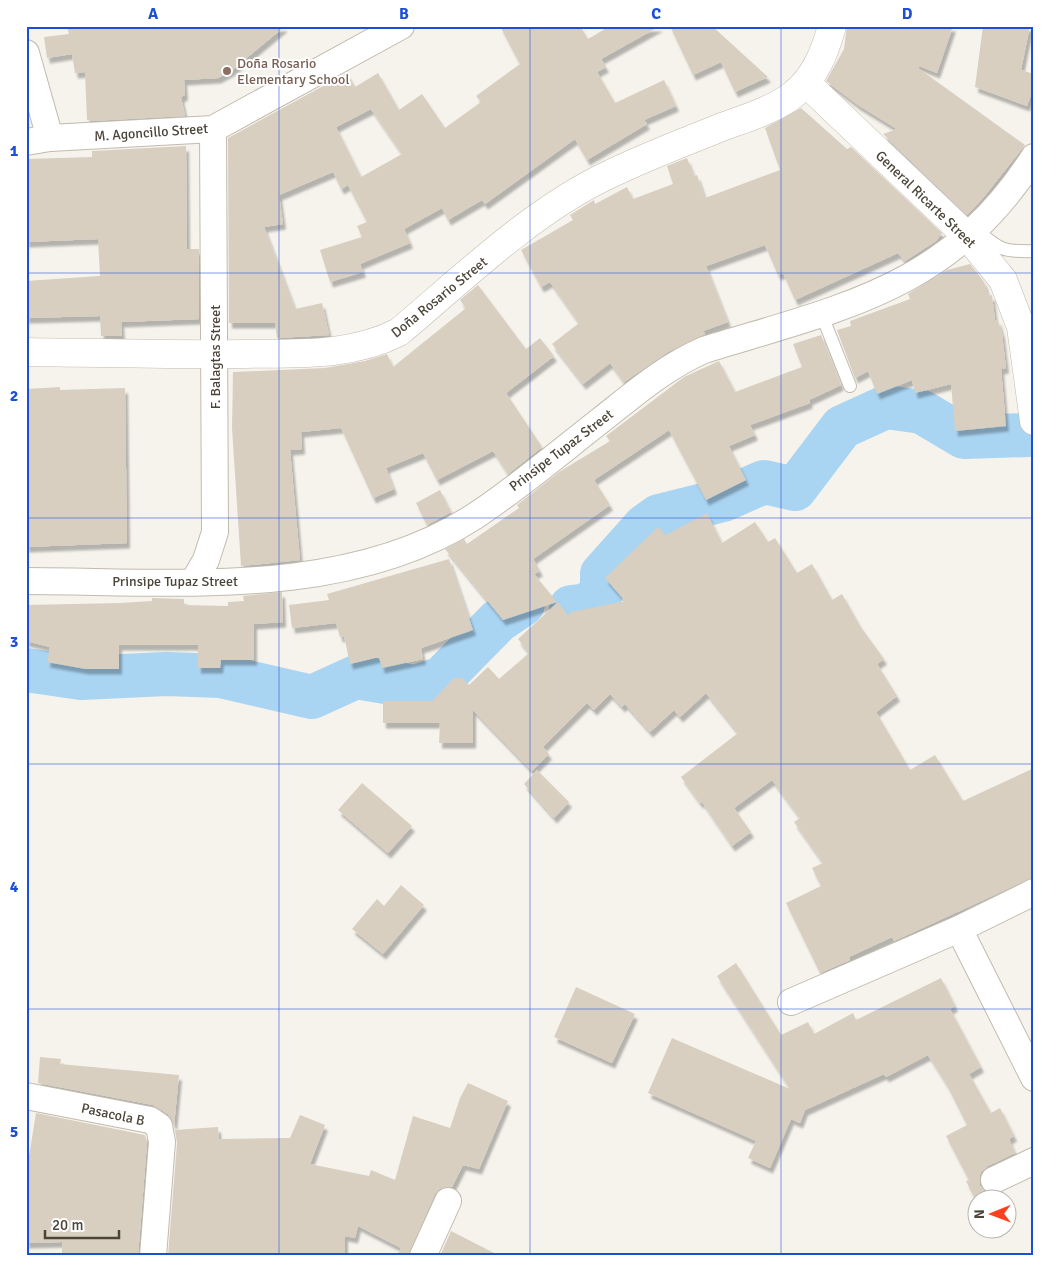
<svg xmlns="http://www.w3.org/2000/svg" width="1060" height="1282" viewBox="0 0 1060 1282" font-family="Signika,sans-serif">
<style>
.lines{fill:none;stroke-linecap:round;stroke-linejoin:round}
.river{stroke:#a9d4f2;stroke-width:44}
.building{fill:#d8cfc1;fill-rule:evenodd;filter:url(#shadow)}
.service-casing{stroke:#c2bbae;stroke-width:14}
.minor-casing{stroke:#c2bbae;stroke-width:28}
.tertiary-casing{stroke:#c2bbae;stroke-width:29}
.service{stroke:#fff;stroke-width:12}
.minor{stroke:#fff;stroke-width:26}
.tertiary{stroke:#fff;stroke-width:28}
.grid{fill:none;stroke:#1d4ed8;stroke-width:1;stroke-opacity:0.55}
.education-dot{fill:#8d6e63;stroke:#fff;stroke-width:2}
.labels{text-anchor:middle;stroke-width:4;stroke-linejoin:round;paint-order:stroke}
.education-label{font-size:14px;fill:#785e54;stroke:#fff;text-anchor:start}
.street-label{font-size:14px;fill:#4b4439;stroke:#fff}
.neatline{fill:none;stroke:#1d4ed8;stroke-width:2}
.grid-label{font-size:16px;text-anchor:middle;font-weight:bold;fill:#1d4ed8}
</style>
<defs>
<filter id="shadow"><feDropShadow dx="3" dy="5.5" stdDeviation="1" flood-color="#0004"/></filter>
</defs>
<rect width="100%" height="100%" fill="#f6f3ec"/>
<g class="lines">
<g class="river">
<polyline points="571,607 589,605 602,591 602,574 645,526 659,516 723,500 764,482 795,489 842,427 886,407 922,412 964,437 1028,435"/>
<polyline points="26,670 81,678 166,674 221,676 312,697 356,677 415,687 442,678 498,621 523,604"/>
</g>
</g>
<g class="building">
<polygon points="67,26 285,26 231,71 218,78 184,80 185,95 181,97 185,116 91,121 87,120 85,72 75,73 72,54 47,58 44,37 69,34"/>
<path d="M 500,26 L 580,26 L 588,39 L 610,26 L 660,26 L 601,59 L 606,67 L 597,72 L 615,103 L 664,80 L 676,106 L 644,120 L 647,124 L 587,160 L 575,139 L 485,204 L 482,200 L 448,220 L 442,208 L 404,229 L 410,243 L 360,264 L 363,272 L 330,282 L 320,250 L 362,237 L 357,226 L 367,222 L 348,185 L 341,189 L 333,172 L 279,195 L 283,224 L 264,227 L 295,309 L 322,303 L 329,335 L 277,338 L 275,323 L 229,323 L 228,138 L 347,73 L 355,87 L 378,73 L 399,110 L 422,94 L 445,128 L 481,102 L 476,96 L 520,64 ZM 371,109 L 402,154 L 361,177 L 336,127 Z"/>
<polygon points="670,26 712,26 768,77 735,92 721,62 693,75"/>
<polygon points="847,26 953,26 937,73 919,66 918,68 1025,145 983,198 967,215 883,134 897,129 858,105 826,81 844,49"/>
<polygon points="983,26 1030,26 1021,70 1034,74 1034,86 1027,106 975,87"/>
<polygon points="801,108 847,149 851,147 942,233 936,241 905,261 898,253 795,300 783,273 778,275 765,245 706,266 728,322 703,331 705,334 668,352 624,382 610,363 583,384 552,344 579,323 550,282 541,287 521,250 573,220 570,215 594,200 595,204 627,187 633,199 673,184 667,166 687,158 694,176 697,175 705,198 780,170 765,128"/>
<polygon points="186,146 187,249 199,249 199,319 121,322 122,336 101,336 100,316 26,318 26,281 100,276 98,239 26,242 26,159 92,157 92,151"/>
<polygon points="970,264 984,282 988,296 992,295 995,321 998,320 1002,334 1006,368 1001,369 1006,426 955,431 951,384 915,393 912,380 877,394 868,371 855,378 837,330 851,326 850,321 910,299 908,294 947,270"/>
<polygon points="478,285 526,349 540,338 554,356 506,393 542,447 508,474 493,451 437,480 423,453 386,468 394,489 373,498 341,428 301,432 302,449 290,450 300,560 241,566 232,428 233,372 325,368 365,361 387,354 393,367 466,308 460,300"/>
<polygon points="821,335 841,385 809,400 810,403 750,425 755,435 729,446 746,480 706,500 669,430 594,480 610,505 533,559 540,571 534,574 557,602 503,620 445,549 464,539 467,544 519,508 517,505 559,472 610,441 606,436 684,377 719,361 735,392 802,367 793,344"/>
<polygon points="60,387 60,390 125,388 127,543 26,547 28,453 26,453 26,389"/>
<polygon points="440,490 451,512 427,525 416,503"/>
<polygon points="707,513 722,543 755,522 768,542 775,538 797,573 812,564 832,600 842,594 860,626 884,659 877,664 897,696 876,712 910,770 935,755 963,801 1034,768 1034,877 894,941 892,937 849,957 850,960 820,973 786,903 821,886 812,868 823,863 794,822 800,818 772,780 734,808 751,832 732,846 702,802 700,803 681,777 738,733 706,693 680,717 674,710 650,732 625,704 622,707 610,694 594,710 587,703 543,747 549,754 532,771 473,710 473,743 439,743 440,723 383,723 383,701 432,701 454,678 462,678 469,685 488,667 499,679 529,653 518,639 558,602 568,615 571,612 625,601 605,578 658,527 666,535"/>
<polygon points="449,559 473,630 421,648 423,659 382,668 379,657 350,664 344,636 340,637 336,623 292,628 289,605 329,600 327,594"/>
<polygon points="282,592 283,622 254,624 254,660 221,660 220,668 198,668 198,645 119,645 119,669 86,669 47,662 50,647 26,641 26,605 120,603 152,601 152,598 184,599 184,605 228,606 228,602 244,601 243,596"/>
<polygon points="537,770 569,802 554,818 524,784"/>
<polygon points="362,783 412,826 388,853 338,810"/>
<polygon points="401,885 424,905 383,954 352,929 377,899 384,906"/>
<polygon points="736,963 781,1035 808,1022 814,1034 853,1013 856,1020 941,978 955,1006 950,1009 981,1067 969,1074 991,1113 1000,1108 1014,1136 1009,1139 1015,1153 988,1166 981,1172 979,1178 980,1186 990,1194 976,1201 966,1181 969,1180 946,1136 967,1125 948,1087 928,1055 886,1077 884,1074 805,1110 800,1123 791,1119 770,1168 748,1158 756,1141 648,1093 672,1038 790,1089 717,976"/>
<polygon points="576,987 635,1014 612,1063 554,1037"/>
<polygon points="40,1057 61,1059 60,1064 179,1075 174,1126 168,1114 153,1105 38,1083"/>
<polygon points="468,1083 508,1101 479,1169 463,1165 452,1187 440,1189 435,1194 408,1256 397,1256 401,1248 358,1226 355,1238 345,1236 345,1256 168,1256 177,1143 175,1130 218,1127 219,1139 290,1138 300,1115 325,1125 310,1164 369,1176 371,1170 395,1180 413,1116 450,1128 460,1098"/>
<polygon points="36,1113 145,1135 147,1143 138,1256 62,1256 62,1242 26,1243 26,1175"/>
<polygon points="451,1231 500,1256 440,1256"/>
</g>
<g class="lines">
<defs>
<g id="service">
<path d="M 976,229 C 999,250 1003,252 1034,251"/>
<polyline points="821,313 850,386"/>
</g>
<g id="minor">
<polyline points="26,53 50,138"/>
<polyline points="26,142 50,138 213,129 401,26"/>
<path d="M 26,581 C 173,581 346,600 475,516 C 519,487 560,452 601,420 C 634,394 665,367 704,350 C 843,307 949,289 1034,157"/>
<polyline points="194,581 206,560 215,532 213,129"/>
<polyline points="959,929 1034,1078"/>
<polyline points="791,1002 959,929 1034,892"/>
<polyline points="26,1096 150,1120 159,1126 162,1142 153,1256"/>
<polyline points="994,1180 1034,1161"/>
<polyline points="423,1256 448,1201"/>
</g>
<g id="tertiary">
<polyline points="806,83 968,237 1003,280 1021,327 1034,421"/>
<path d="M 26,352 C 98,353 171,355 243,354 C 297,353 350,357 399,332 C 462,279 530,213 604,177 C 642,158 682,143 722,127 C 746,118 774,110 794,94 C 815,77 825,52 832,26"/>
</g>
</defs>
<use href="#service" class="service-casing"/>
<use href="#minor" class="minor-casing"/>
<use href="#tertiary" class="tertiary-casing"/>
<use href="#service" class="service"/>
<use href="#minor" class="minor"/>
<use href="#tertiary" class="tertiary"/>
</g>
<path class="grid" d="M 279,26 L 279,1256M 530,26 L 530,1256M 781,26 L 781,1256M 26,273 L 1034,273M 26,518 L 1034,518M 26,764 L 1034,764M 26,1009 L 1034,1009"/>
<circle class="education-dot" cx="227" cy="71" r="5"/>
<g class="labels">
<g class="education-label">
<text x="237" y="68">Doña Rosario<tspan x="237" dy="16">Elementary School</tspan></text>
</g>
<g class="street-label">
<text transform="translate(151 132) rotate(-4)" y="5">M. Agoncillo Street</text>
<text transform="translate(926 199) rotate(44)" y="5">General Ricarte Street</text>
<text transform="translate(439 297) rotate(-39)" y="5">Doña Rosario Street</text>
<text transform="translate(215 357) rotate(-90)" y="5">F. Balagtas Street</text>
<text transform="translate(561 450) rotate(-37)" y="5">Prinsipe Tupaz Street</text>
<text x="175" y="586">Prinsipe Tupaz Street</text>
<text transform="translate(113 1114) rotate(12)" y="5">Pasacola B</text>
</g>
</g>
<rect width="1060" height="1282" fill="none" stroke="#ffffff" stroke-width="55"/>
<g transform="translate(992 1214) rotate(269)"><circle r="24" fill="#ffffff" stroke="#b7b4b0"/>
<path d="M0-4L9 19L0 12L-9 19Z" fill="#fc3f1d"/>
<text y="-8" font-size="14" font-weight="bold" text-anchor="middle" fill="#4b4439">N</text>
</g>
<path d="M45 1230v8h74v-8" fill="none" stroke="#4b4439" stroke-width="2.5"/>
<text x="52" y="1230" font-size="15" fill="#4b4439" stroke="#ffffff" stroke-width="4" paint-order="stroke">20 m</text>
<rect x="28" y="28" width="1004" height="1226" class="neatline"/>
<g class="grid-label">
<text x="153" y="19">A</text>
<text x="404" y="19">B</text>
<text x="656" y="19">C</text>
<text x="907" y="19">D</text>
<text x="14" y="156">1</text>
<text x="14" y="401">2</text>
<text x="14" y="647">3</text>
<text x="14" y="892">4</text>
<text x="14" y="1137">5</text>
</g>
</svg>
